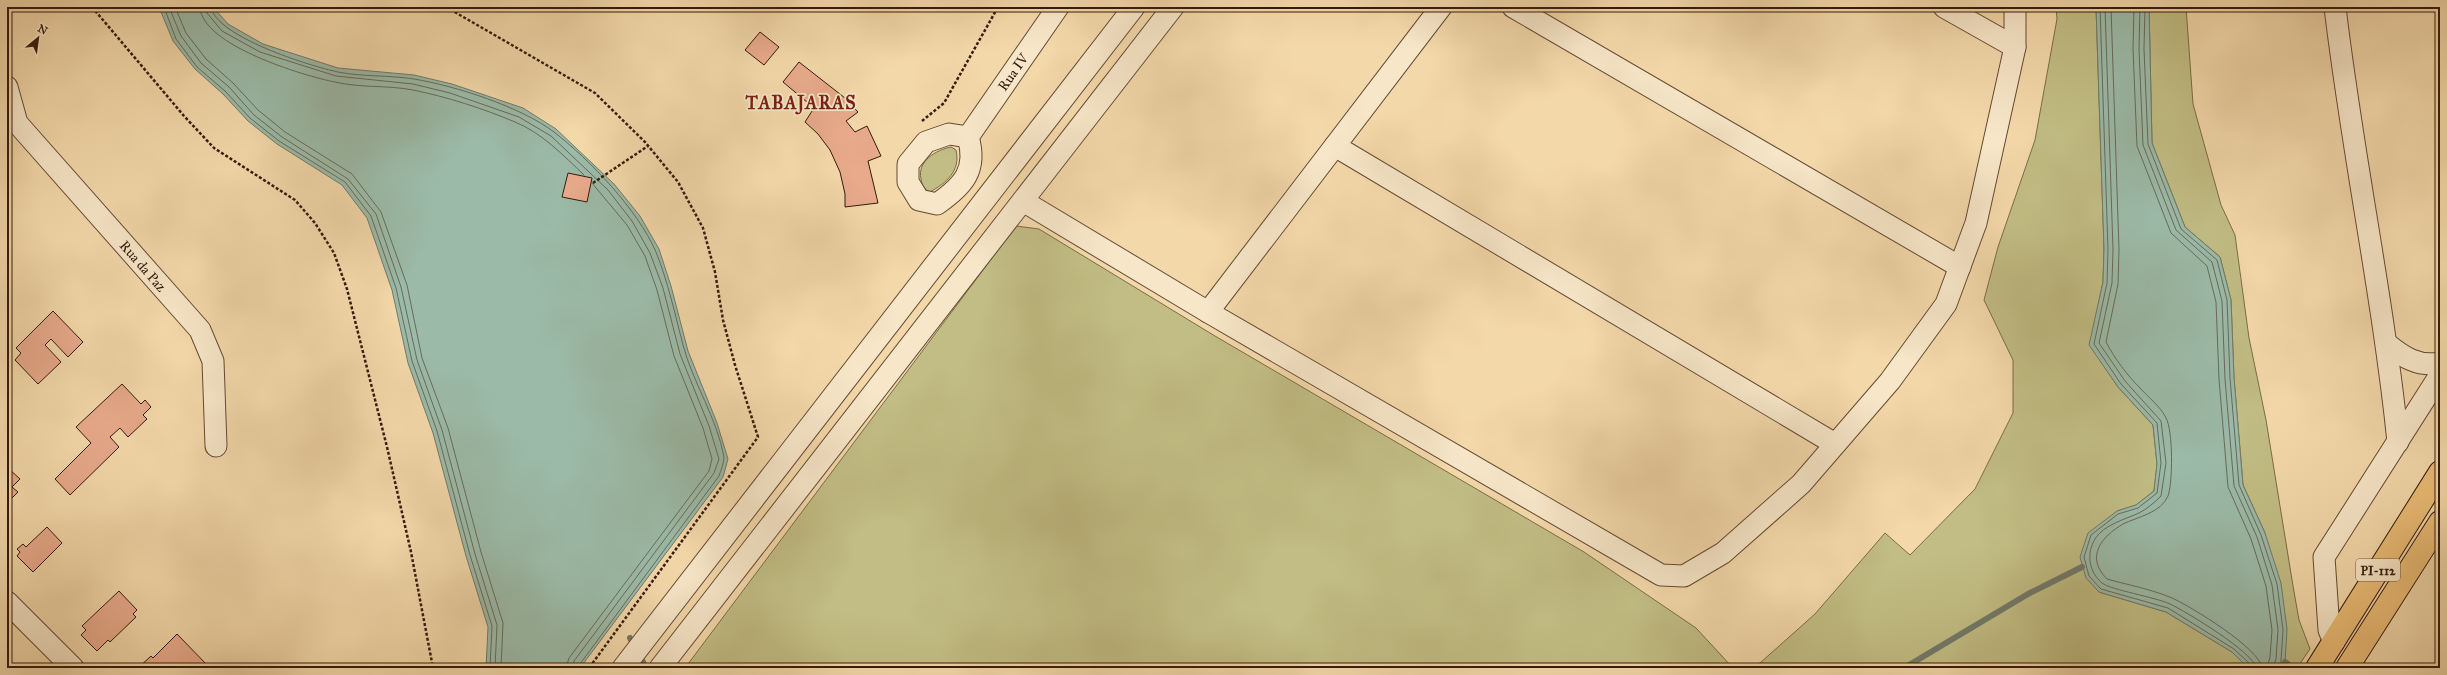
<svg xmlns="http://www.w3.org/2000/svg" width="2447" height="675" viewBox="0 0 2447 675" font-family="'IM FELL Great Primer',serif">
<style>
.green{fill:#c1bd84;stroke:#7a6c48}
.water{fill:#9bbaa8;stroke:#727a69}
.lines{fill:none;stroke-linecap:round;stroke-linejoin:round}
.shore{stroke:#686a5a;stroke-width:1}
.stream{stroke:#727a69;stroke-width:6}
.building{fill:#e8aa8b;stroke:#341b0b}
.street-casing{stroke:#644a33;stroke-width:23}
.primary-casing{stroke:#341b0b;stroke-width:24}
.path{stroke:#341b0b;stroke-width:2.5;stroke-dasharray:3 2;stroke-linecap:butt}
.street{stroke:#f7e6c8;stroke-width:21}
.primary{stroke:#eabc75;stroke-width:22}
.labels{text-anchor:middle;stroke-width:3.5;stroke-linejoin:round;paint-order:stroke}
.shield{fill:#f7e6c8;stroke:#6e5844;stroke-width:1}
.shield-label{font-size:13px;font-weight:bold;fill:#341b0b}
.street-label{font-size:14px;fill:#341b0b;stroke:#f7e6c8}
.district-label{font-size:18px;font-weight:bold;letter-spacing:1px;fill:#7a1f14;stroke:#f7e6c8}
</style>
<rect width="100%" height="100%" fill="#f3d8aa"/>
<filter id="stains"><feTurbulence type="fractalNoise" baseFrequency=".005" numOctaves="4"/><feColorMatrix values="0 0 0 0 .2 0 0 0 0 .09 0 0 0 0 .02 0 0 0 .5 -.17"/></filter>
<radialGradient id="worn" r=".72"><stop offset=".6" stop-color="#630" stop-opacity="0"/><stop offset="1" stop-color="#630" stop-opacity=".3"/></radialGradient>
<g class="green">
<polygon points="2056,7 2096,7 2104,249 2103,282 2090,345 2118,387 2153,425 2157,464 2154,491 2136,505 2117,511 2099,592 2166,612 2232,652 2248,668 1744,668 1760,663 1815,614 1885,533 1910,555 1975,489 2013,413 2013,360 1984,300 1998,247 2035,140 2057,19"/>
<polygon points="2149,7 2186,7 2193,104 2221,205 2235,235 2249,338 2266,420 2293,586 2299,620 2310,649 2297,668 2281,668 2285,662 2265,533 2243,485 2234,378 2231,300 2220,257 2185,227 2152,143"/>
<path d="M 951,147 L 956,150 C 961,171 946,183 930,192 C 924,189 922,185 921,179 C 917,161 936,150 951,147 Z"/>
<polygon points="1016,226 1039,229 1215,336 1584,552 1696,628 1733,668 685,668"/>
</g>
<g class="water">
<polygon points="159,7 213,7 228,24 263,44 338,68 414,75 452,84 523,108 556,129 614,184 640,216 659,249 671,286 688,351 717,423 728,459 723,477 580,668 486,668 488,627 466,556 433,433 408,363 392,290 367,218 342,185 277,144 248,121 223,94 195,69 173,41"/>
<polygon points="2096,7 2149,7 2152,143 2185,227 2220,257 2231,300 2234,378 2243,485 2265,533 2281,583 2287,629 2285,662 2281,668 2248,668 2232,652 2166,612 2099,592 2086,578 2080,557 2088,533 2117,511 2136,505 2154,491 2157,464 2153,425 2118,387 2089,345 2103,282 2104,249"/>
</g>
<g class="lines">
<g class="shore">
<polyline points="164,7 176,39 197,67 225,91 250,118 279,141 345,182 371,216 396,288 412,361 437,431 470,555 492,626 490,668"/>
<polyline points="169,7 181,36 201,63 229,87 254,115 282,137 348,179 376,214 401,287 417,360 442,430 475,554 497,625 495,668"/>
<polyline points="175,7 186,33 206,59 233,83 258,110 285,132 352,174 381,212 407,285 422,358 448,428 481,552 503,623 501,668"/>
<path d="M 200,7 C 201,45 304,76 335,82 C 360,88 387,85 413,90 C 447,97 482,108 515,122 C 542,133 563,155 584,175"/>
<polyline points="206,7 207,13 222,31 260,52 336,76 413,84 450,93 519,117 551,136 608,190 632,221 650,253 663,288 680,354 709,426 719,459 714,473 574,661 572,668"/>
<path d="M 211,7 C 216,37 310,66 338,72 C 363,77 389,75 414,79 C 456,86 521,107 554,132 C 590,160 638,210 656,252 C 668,282 675,314 683,345 C 693,383 717,418 724,457 C 724,463 721,470 719,476 L 577,668"/>
<polyline points="2100,7 2108,250 2107,283 2094,344 2121,384 2157,423 2161,463 2157,493 2138,508 2118,514 2091,535 2084,557 2089,576 2101,589 2168,608 2234,649 2250,664 2251,668"/>
<path d="M 2105,7 L 2113,250 L 2112,283 L 2099,343 L 2125,381 L 2161,421 L 2166,463 L 2161,496 C 2155,502 2147,509 2139,513 C 2126,519 2103,525 2095,539 C 2086,554 2089,572 2102,583 C 2111,590 2155,597 2170,604 C 2185,611 2255,653 2256,668"/>
<path d="M 2111,7 L 2119,250 L 2118,284 L 2106,342 C 2115,359 2127,375 2140,388 C 2148,397 2161,407 2166,418 C 2173,430 2173,482 2168,496 C 2161,513 2137,517 2123,524 C 2101,537 2085,557 2107,579 C 2128,585 2151,589 2172,598 C 2190,606 2261,649 2262,668"/>
<polyline points="2134,7 2133,49 2137,146 2171,233 2207,266 2216,302 2219,379 2228,487 2251,539 2266,586 2272,630 2270,657 2267,668"/>
<polyline points="2140,7 2139,49 2143,145 2176,230 2212,262 2222,301 2225,379 2234,486 2257,537 2272,585 2278,630 2276,659 2273,668"/>
<polyline points="2145,7 2144,49 2148,144 2181,229 2217,260 2227,300 2230,378 2239,485 2261,535 2277,584 2283,630 2281,661 2278,668"/>
<polyline points="566,668 569,658 709,471 712,459 703,428 674,356 657,290 645,256 627,225 592,183"/>
</g>
<g class="stream">
<polyline points="630,638 631,640"/>
<polyline points="642,660 646,668"/>
<polyline points="2285,662 2293,668"/>
<polyline points="1904,668 2028,594 2082,567"/>
</g>
</g>
<g class="building">
<polygon points="760,32 779,47 764,65 745,50"/>
<polygon points="799,62 845,98 858,112 846,121 855,132 867,126 881,156 868,161 878,203 845,207 845,194 840,172 830,150 818,134 805,122 814,108 783,82"/>
<polygon points="568,173 592,178 587,202 562,197"/>
<polygon points="53,311 83,342 68,357 51,339 45,345 61,362 38,384 15,360 21,353 16,348"/>
<polygon points="122,384 141,404 145,400 151,407 143,415 147,419 128,437 120,428 110,437 119,447 70,495 55,479 91,443 76,427"/>
<polygon points="9,469 20,479 12,487 18,492 7,503 7,471"/>
<polygon points="47,527 62,543 33,572 17,556 20,552 17,549 23,544 26,547"/>
<polygon points="119,591 137,610 133,614 136,617 110,642 108,640 97,651 81,635 86,630 82,626"/>
<polygon points="177,634 210,668 138,668 151,656 153,658"/>
</g>
<g class="lines">
<defs>
<g id="street">
<polyline points="1513,7 1960,267"/>
<polyline points="1944,7 2015,47"/>
<path d="M 2335,7 C 2352,152 2383,296 2398,442"/>
<polyline points="7,87 17,123"/>
<polyline points="7,116 17,123 200,330 213,361 216,446"/>
<path d="M 949,134 L 968,137 C 978,170 963,186 937,204 L 919,200 L 908,182 L 908,164 L 926,142 Z"/>
<polyline points="968,137 1058,7"/>
<polyline points="1335,146 1835,444"/>
<polyline points="1023,201 1208,312 1661,575 1684,576 1723,553 1801,484 1890,381 1946,304 1976,223 2015,47 2015,7"/>
<polyline points="1208,312 1441,7"/>
<path d="M 2387,344 C 2403,357 2418,367 2440,363"/>
<polyline points="7,602 73,668"/>
<polyline points="2334,642 2329,630 2324,557 2440,375"/>
<polyline points="623,668 1134,7"/>
<polyline points="660,668 1173,7"/>
</g>
<g id="primary">
<polyline points="2317,668 2440,472"/>
<polyline points="2347,668 2440,522"/>
</g>
</defs>
<use href="#street" class="street-casing"/>
<use href="#primary" class="primary-casing"/>
<g class="path">
<polyline points="92,7 184,116 214,148 295,200 315,223 334,253 347,289 387,447 411,552 433,668"/>
<polyline points="446,7 595,93 645,142 678,182 703,228 715,272 723,320 735,365 758,437 589,668"/>
<polyline points="922,121 944,103 998,7"/>
<polyline points="593,183 648,146"/>
</g>
<use href="#street" class="street"/>
<use href="#primary" class="primary"/>
</g>
<g class="labels">
<rect class="shield" x="2356" y="559" width="44" height="22" rx="3"/>
<g class="shield-label">
<text x="2378" y="575">PI-112</text>
</g>
<g class="street-label">
<text transform="translate(1013 72) rotate(-55)" y="5">Rua IV</text>
<text transform="translate(143 266) rotate(49)" y="5">Rua da Paz</text>
</g>
<g class="district-label">
<text x="801" y="109">TABAJARAS</text>
</g>
</g>
<rect width="2447" height="675" fill="none" stroke="#f3d8aa" stroke-width="24"/>
<rect x="8" y="8" width="2431" height="659" fill="none" stroke="#341b0b" stroke-width="2"/>
<rect x="12" y="12" width="2423" height="651" fill="none" stroke="#341b0b"/>
<g transform="translate(38 38) rotate(29)" stroke="#f7e6c8" stroke-width="3" paint-order="stroke">
<path d="M0-3L7 15L0 10L-7 15Z" fill="#341b0b"/>
<text y="-6" font-size="11" font-weight="bold" text-anchor="middle" fill="#341b0b">N</text>
</g>
<rect width="100%" height="100%" filter="url(#stains)"/>
<rect width="100%" height="100%" fill="url(#worn)"/>
</svg>
